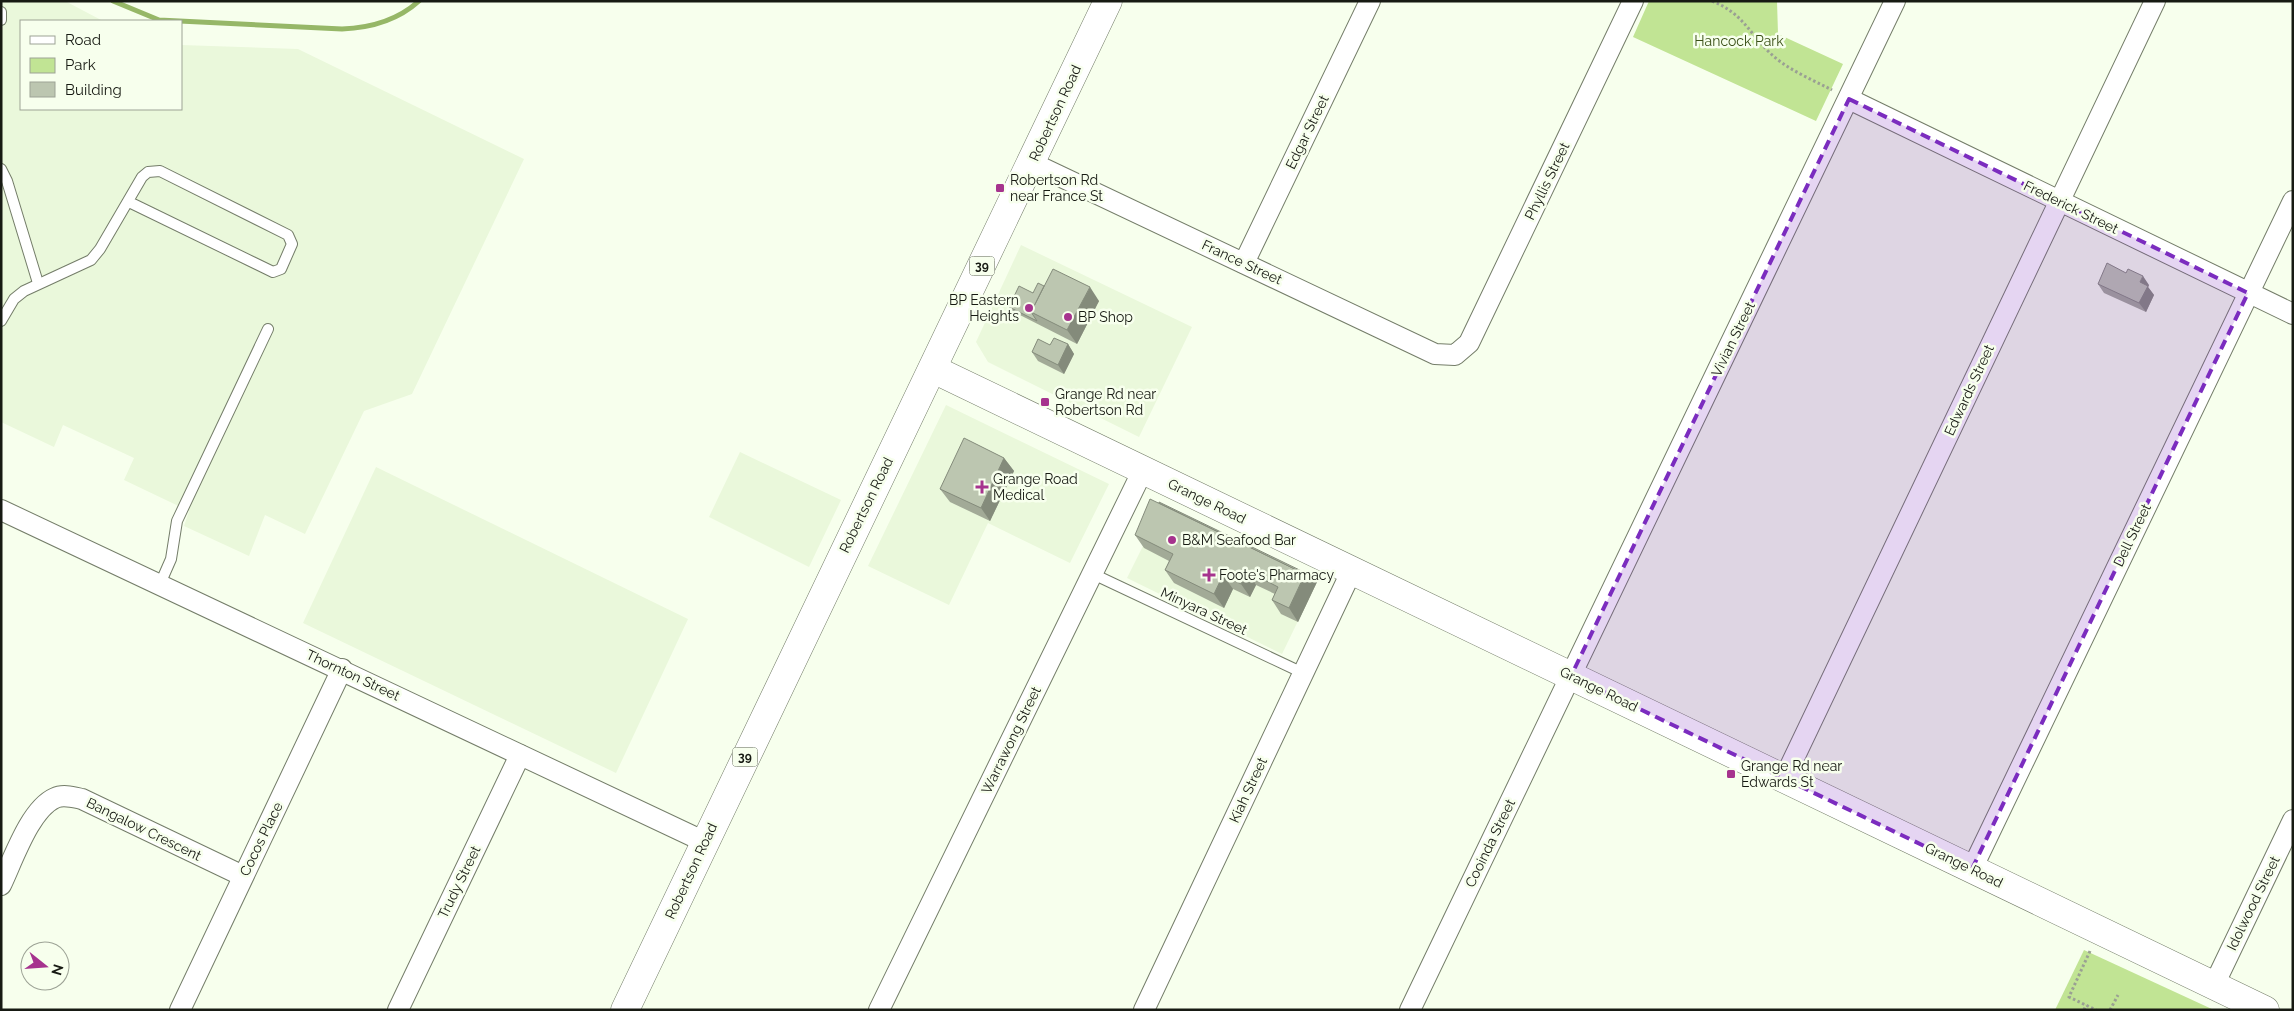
<svg xmlns="http://www.w3.org/2000/svg" width="2294" height="1011" viewBox="0 0 2294 1011" font-family="Raleway,sans-serif">
<style>
.built{fill:#eaf8db}
.green{fill:#c1e494}
.lines{fill:none;stroke-linecap:round;stroke-linejoin:round}
.stream{stroke:#96b767;stroke-width:5}
.service-casing{stroke:#747d69;stroke-width:12}
.minor-casing{stroke:#747d69;stroke-width:22}
.secondary-casing{stroke:#747d69;stroke-width:29}
.primary-casing{stroke:#747d69;stroke-width:29}
.path{stroke:#9aa093;stroke-width:3;stroke-dasharray:2.5 2.5;stroke-linecap:butt}
.service{stroke:#fff;stroke-width:10}
.minor{stroke:#fff;stroke-width:20}
.secondary{stroke:#fff;stroke-width:28}
.primary{stroke:#fff;stroke-width:28}
.wall{fill:#a2aa97}
.shaded-wall{fill:#848b7b}
.building{fill:#bcc6b0;stroke:#848b7b}
.marked{fill:#7b2cbf;fill-opacity:0.2;stroke:#7b2cbf;stroke-width:4;stroke-dasharray:10 6;stroke-linejoin:round}
.poi-dot{fill:#a6338e;stroke:#f7ffed;stroke-width:2}
.labels{text-anchor:middle;stroke-width:5;stroke-linejoin:round;paint-order:stroke}
.shield{fill:#f7ffed;stroke:#5a5f54;stroke-width:1}
.shield-label{font-size:12px;font-weight:bold;fill:#171a13}
.park-label{font-size:14px;fill:#3a5017;stroke:#f7ffed}
.street-label{font-size:14px;fill:#171a13;stroke:#f7ffed}
.poi-label{font-size:14px;fill:#171a13;stroke:#f7ffed;text-anchor:start}
</style>
<rect width="100%" height="100%" fill="#f7ffed"/>
<g class="built">
<polygon points="1,1 65,1 103,21 21,21 21,109 181,109 181,45 298,49 524,159 412,394 364,411 305,534 265,515 249,556 184,526 189,511 124,480 134,458 63,425 54,447 1,422"/>
<polygon points="1021,245 1192,327 1139,437 988,362 976,342"/>
<polygon points="946,405 1109,484 1070,563 988,523 949,605 868,566"/>
<polygon points="740,452 841,500 809,567 709,517"/>
<polygon points="376,467 688,619 616,773 303,623"/>
<polygon points="1160,512 1314,588 1282,654 1127,578"/>
</g>
<g class="green">
<polygon points="1649,1 1777,1 1778,34 1843,64 1816,121 1633,37"/>
<polygon points="2084,950 2214,1010 2055,1010"/>
</g>
<g class="lines">
<path class="stream" d="M 113,1 L 159,20 L 342,29 C 370,28 397,21 419,1"/>
<defs>
<g id="service">
<polyline points="1,12 1,20"/>
<polyline points="1,169 7,181 38,283"/>
<polyline points="1,321 14,299 24,291 91,260 100,249 142,177 148,172 160,171 288,235 292,244 281,269 273,272 129,202"/>
<polyline points="1093,574 1303,673"/>
<polyline points="160,584 171,559 177,521 268,329"/>
</g>
<g id="minor">
<polyline points="1849,99 2293,314"/>
<polyline points="1032,163 1435,354 1455,355 1469,343 1633,1"/>
<polyline points="1244,263 1370,1"/>
<polyline points="1,510 705,842"/>
<polyline points="1784,779 2155,1"/>
<polyline points="1972,869 2293,201"/>
<path d="M 1,885 C 13,860 30,809 55,798 C 63,794 73,797 82,799 L 243,876"/>
<polyline points="2214,985 2293,820"/>
<polyline points="180,1010 342,669"/>
<polyline points="398,1010 520,755"/>
<polyline points="879,1010 1143,470"/>
<polyline points="1144,1010 1352,570"/>
<polyline points="1410,1010 1895,1"/>
</g>
<polyline id="secondary" points="933,369 2265,1010"/>
<polyline id="primary" points="625,1010 1108,1"/>
</defs>
<use href="#service" class="service-casing"/>
<use href="#minor" class="minor-casing"/>
<use href="#secondary" class="secondary-casing"/>
<use href="#primary" class="primary-casing"/>
<g class="path">
<path d="M 1712,1 C 1742,13 1748,31 1769,52 C 1786,69 1811,79 1832,90"/>
<polyline points="2090,951 2069,997 2096,1010"/>
<polyline points="2084,1010 2086,1005"/>
<polyline points="2110,1010 2118,995"/>
</g>
<use href="#service" class="service"/>
<use href="#minor" class="minor"/>
<use href="#secondary" class="secondary"/>
<use href="#primary" class="primary"/>
</g>
<g class="wall">
<polygon points="2098,284 2149,285 2148,287 2154,295 2146,312 2104,293"/>
<polygon points="1044,286 1099,301 1077,344 1012,311 1009,307"/>
<polygon points="1068,344 1074,354 1064,374 1038,361 1032,352"/>
<polygon points="1004,458 1014,471 990,521 950,502 940,489"/>
<polygon points="1135,535 1317,582 1298,622 1281,614 1272,600 1275,594 1256,585 1250,597 1233,589 1224,608 1174,583 1165,570 1169,561 1144,548"/>
</g>
<g class="shaded-wall">
<polygon points="2143,276 2149,285 2148,287 2154,295 2146,312 2139,303 2140,282"/>
<polygon points="1090,287 1099,301 1077,344 1067,330"/>
<polygon points="1068,344 1074,354 1064,374 1058,365"/>
<polygon points="1004,458 1014,471 990,521 981,508"/>
<polygon points="1247,571 1256,585 1250,597 1241,584"/>
<polygon points="1305,574 1314,577 1317,582 1298,622 1289,608"/>
<polygon points="1223,575 1233,589 1224,608 1214,594"/>
</g>
<g class="building">
<polygon points="2107,263 2126,273 2128,269 2143,276 2140,282 2148,286 2139,303 2098,284"/>
<polygon points="1053,269 1090,287 1067,330 1031,312"/>
<polygon points="1038,283 1044,286 1031,312 1037,321 1009,307 1019,286 1033,293"/>
<polygon points="1054,338 1068,344 1058,365 1032,352 1038,339 1050,345"/>
<polygon points="964,438 1004,458 981,508 940,489"/>
<polygon points="1150,499 1305,574 1289,608 1272,600 1278,587 1247,571 1241,584 1223,575 1214,594 1165,570 1173,554 1135,535"/>
<polygon points="1159,502 1314,577 1311,583 1305,574 1159,503"/>
</g>
<path class="marked" d="M 1849,99 L 2248,293 L 1972,869 L 1571,676 Z"/>
<g class="poi-dot">
<rect x="995" y="183" width="10" height="10" rx="2.5"/>
<circle cx="1029" cy="308" r="5"/>
<circle cx="1068" cy="317" r="5"/>
<rect x="1040" y="397" width="10" height="10" rx="2.5"/>
<path d="M979.5 479.5h5v5h5v5h-5v5h-5v-5h-5v-5h5z"/>
<circle cx="1172" cy="540" r="5"/>
<path d="M1206.5 567.5h5v5h5v5h-5v5h-5v-5h-5v-5h5z"/>
<rect x="1726" y="769" width="10" height="10" rx="2.5"/>
</g>
<g class="labels">
<g class="shield">
<rect x="969.5" y="256.5" width="25" height="19" rx="4"/>
<rect x="732.5" y="747.5" width="25" height="19" rx="4"/>
</g>
<g class="shield-label">
<text x="982" y="270">39</text>
<text x="745" y="761">39</text>
</g>
<g class="park-label">
<text x="1739" y="46">Hancock Park</text>
</g>
<g class="street-label">
<text transform="translate(1055 113) rotate(-65)" y="5">Robertson Road</text>
<text transform="translate(1307 132) rotate(-64)" y="5">Edgar Street</text>
<text transform="translate(1547 181) rotate(-64)" y="5">Phyllis Street</text>
<text transform="translate(2071 207) rotate(26)" y="5">Frederick Street</text>
<text transform="translate(1242 262) rotate(25)" y="5">France Street</text>
<text transform="translate(1733 339) rotate(-64)" y="5">Vivian Street</text>
<text transform="translate(1969 390) rotate(-65)" y="5">Edwards Street</text>
<text transform="translate(1207 501) rotate(26)" y="5">Grange Road</text>
<text transform="translate(866 505) rotate(-64)" y="5">Robertson Road</text>
<text transform="translate(2132 535) rotate(-64)" y="5">Dell Street</text>
<text transform="translate(1204 611) rotate(25)" y="5">Minyara Street</text>
<text transform="translate(353 675) rotate(25)" y="5">Thornton Street</text>
<text transform="translate(1599 689) rotate(26)" y="5">Grange Road</text>
<text transform="translate(1011 740) rotate(-64)" y="5">Warrawong Street</text>
<text transform="translate(1248 790) rotate(-65)" y="5">Kiah Street</text>
<text transform="translate(144 829) rotate(26)" y="5">Bangalow Crescent</text>
<text transform="translate(261 839) rotate(-64)" y="5">Cocos Place</text>
<text transform="translate(1490 843) rotate(-64)" y="5">Cooinda Street</text>
<text transform="translate(1964 865) rotate(26)" y="5">Grange Road</text>
<text transform="translate(691 871) rotate(-65)" y="5">Robertson Road</text>
<text transform="translate(459 882) rotate(-64)" y="5">Trudy Street</text>
<text transform="translate(2253 903) rotate(-64)" y="5">Idolwood Street</text>
</g>
<g class="poi-label">
<text x="1010" y="185">Robertson Rd<tspan x="1010" dy="16">near France St</tspan></text>
<text x="1019" y="305" text-anchor="end">BP Eastern<tspan x="1019" dy="16">Heights</tspan></text>
<text x="1078" y="322">BP Shop</text>
<text x="1055" y="399">Grange Rd near<tspan x="1055" dy="16">Robertson Rd</tspan></text>
<text x="993" y="484">Grange Road<tspan x="993" dy="16">Medical</tspan></text>
<text x="1182" y="545">B&amp;M Seafood Bar</text>
<text x="1219" y="580">Foote's Pharmacy</text>
<text x="1741" y="771">Grange Rd near<tspan x="1741" dy="16">Edwards St</tspan></text>
</g>
</g>
<rect width="2294" height="1011" fill="none" stroke="#171a13" stroke-width="5"/>
<rect x="20" y="20" width="162" height="90" fill="#f7ffed" stroke="#9da396"/>
<rect x="30" y="36" width="25" height="8" fill="#ffffff" stroke="#9da396"/>
<text x="65" y="45" font-size="15" fill="#171a13">Road</text>
<rect x="30" y="58" width="25" height="15" fill="#c1e494" stroke="#9da396"/>
<text x="65" y="70" font-size="15" fill="#171a13">Park</text>
<rect x="30" y="82" width="25" height="15" fill="#bcc6b0" stroke="#9da396"/>
<text x="65" y="95" font-size="15" fill="#171a13">Building</text>
<g transform="translate(45 966) rotate(107)"><circle r="24" fill="#f7ffed" stroke="#9da396"/>
<path d="M0-4L9 19L0 12L-9 19Z" fill="#a6338e"/>
<text y="-8" font-size="14" font-weight="bold" text-anchor="middle" fill="#171a13">N</text>
</g>
</svg>
